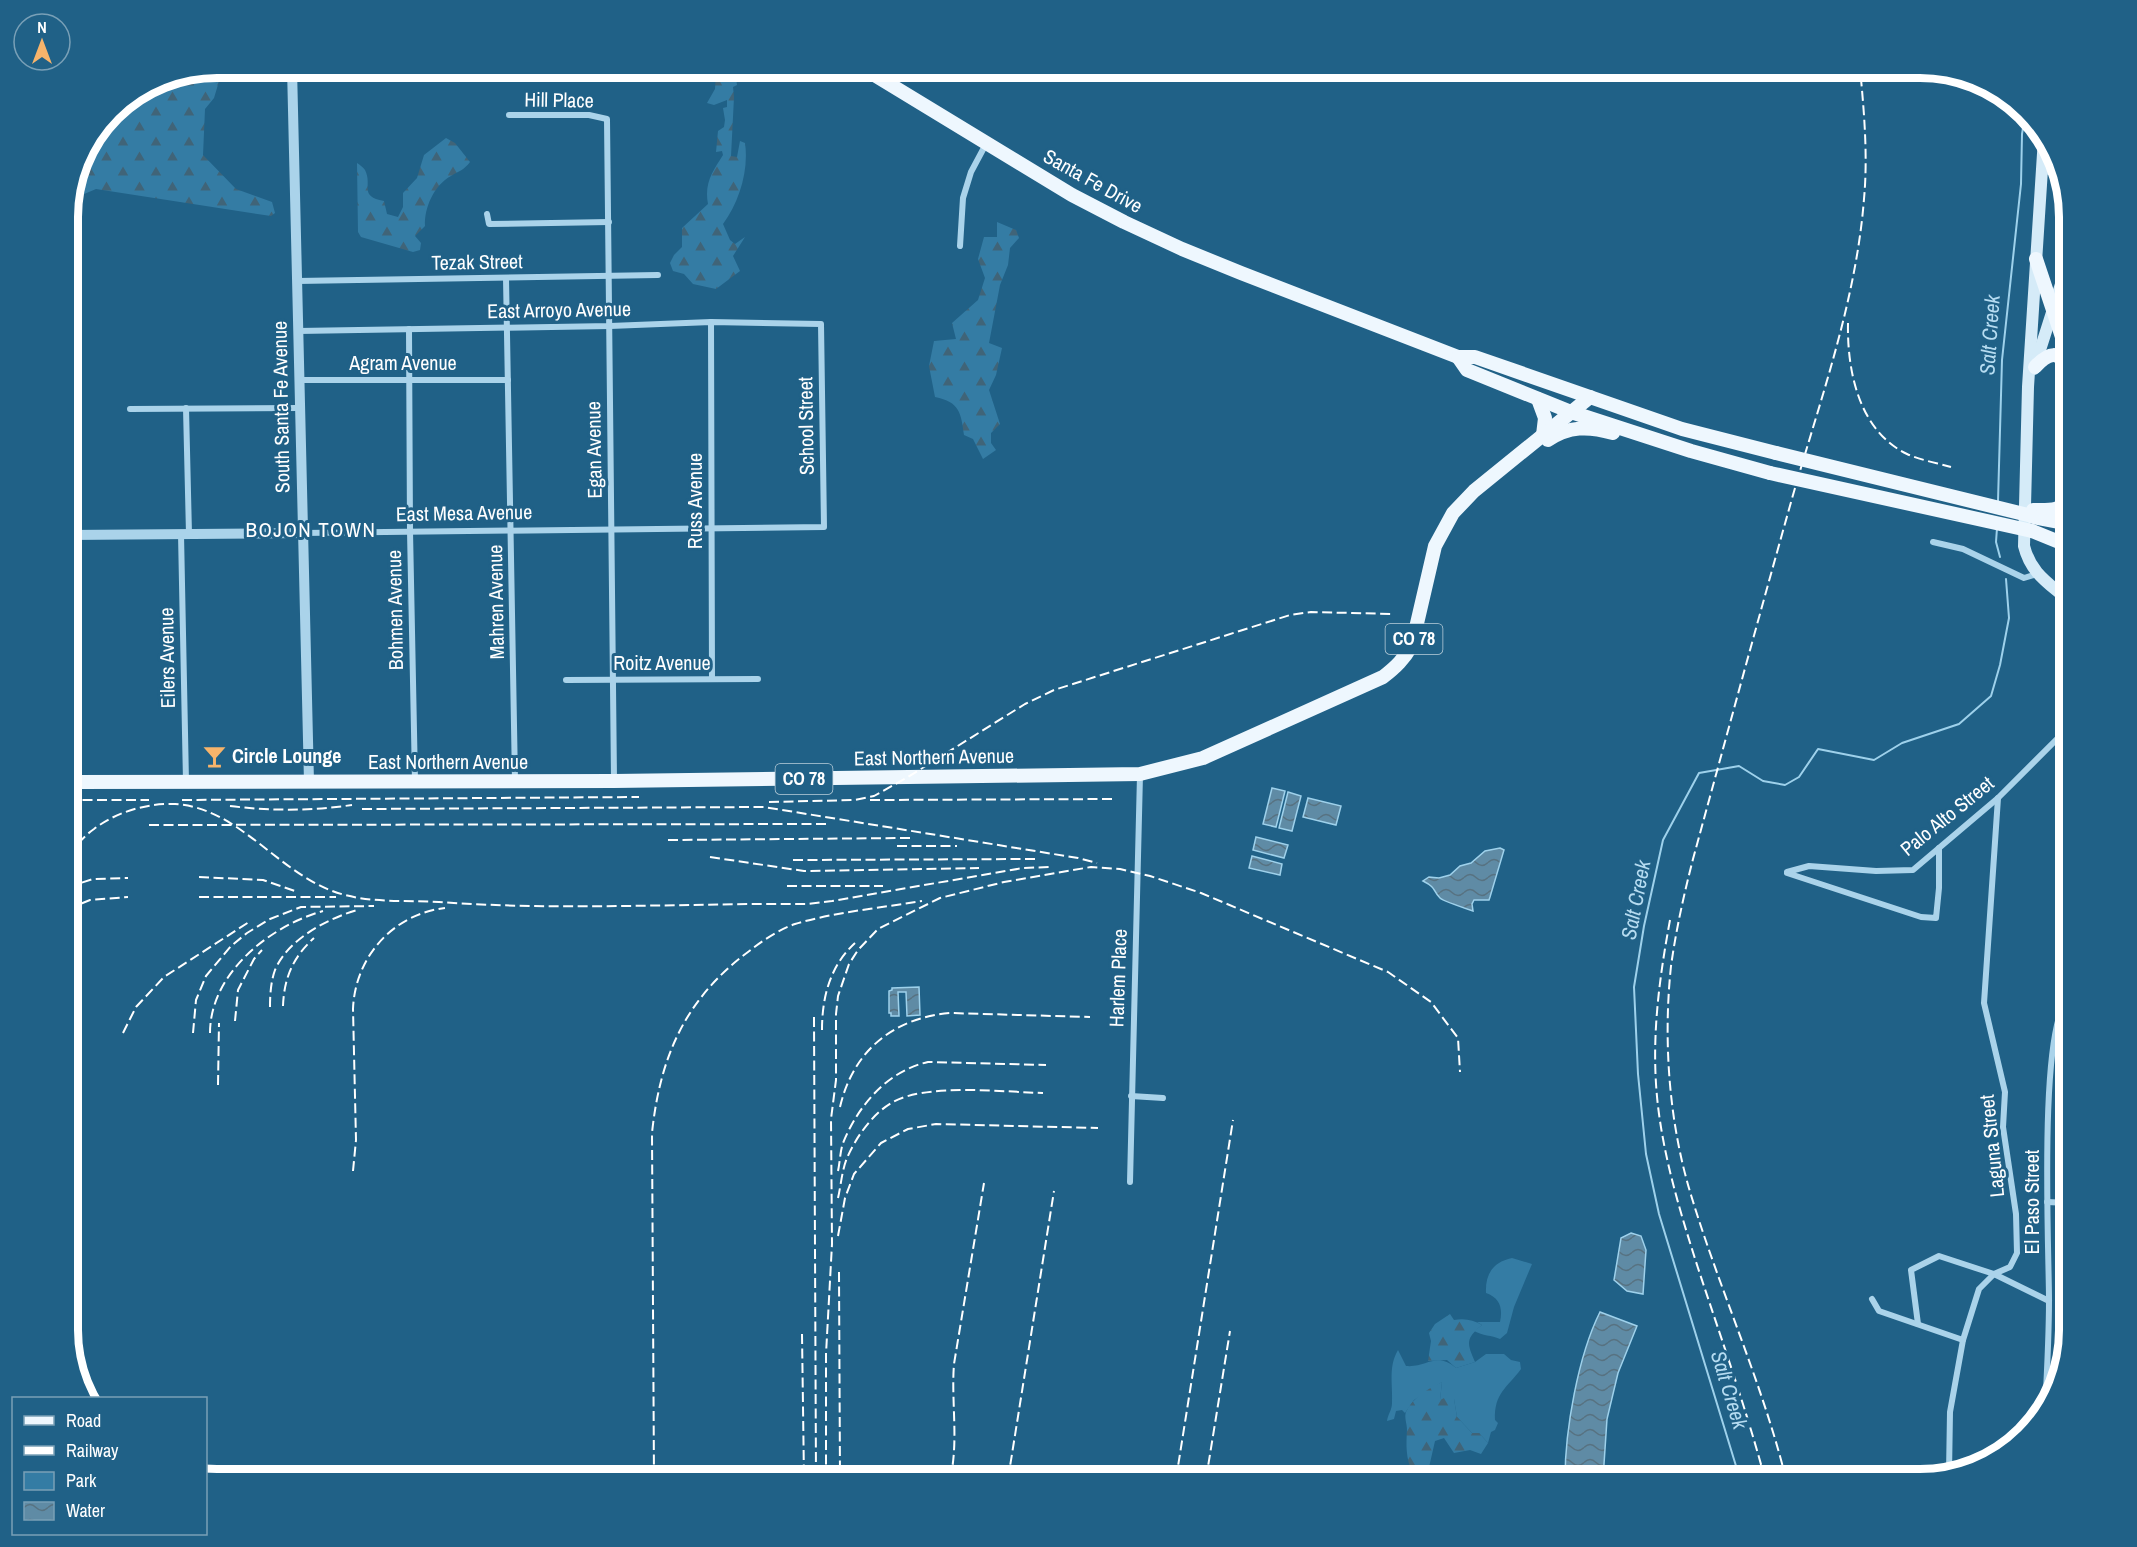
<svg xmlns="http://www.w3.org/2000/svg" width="2137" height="1547" viewBox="0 0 2137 1547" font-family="'Archivo Narrow',sans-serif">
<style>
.green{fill:#347ca4}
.forest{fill:url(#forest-firs)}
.water{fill:url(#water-waves);stroke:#9ed1eb;stroke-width:1.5}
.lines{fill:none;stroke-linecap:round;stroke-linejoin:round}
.stream{stroke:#9ed1eb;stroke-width:2}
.minor{stroke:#aad3ea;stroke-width:6}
.tertiary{stroke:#aad3ea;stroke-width:10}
.secondary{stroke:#d5ebf8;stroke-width:12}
.primary{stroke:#eef7fe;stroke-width:14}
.rail{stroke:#fff;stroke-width:2;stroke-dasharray:10 4.5;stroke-linecap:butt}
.primary-bridge{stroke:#eef7fe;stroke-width:14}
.labels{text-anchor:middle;stroke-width:6;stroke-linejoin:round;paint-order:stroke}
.shield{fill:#206187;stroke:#bcd0db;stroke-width:1.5}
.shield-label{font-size:18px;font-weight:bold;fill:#fff}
.street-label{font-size:20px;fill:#fff;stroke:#206187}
.poi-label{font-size:20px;font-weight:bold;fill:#fff;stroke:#206187;text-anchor:start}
.water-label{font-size:21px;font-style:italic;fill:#b6dcf1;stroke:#206187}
.neighbourhood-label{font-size:21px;letter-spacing:1.5px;fill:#fff;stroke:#206187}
.rim{fill:none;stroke:#fff;stroke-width:8}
</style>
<defs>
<pattern id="forest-firs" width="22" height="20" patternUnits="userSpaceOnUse" patternTransform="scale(1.5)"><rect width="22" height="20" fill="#347ca4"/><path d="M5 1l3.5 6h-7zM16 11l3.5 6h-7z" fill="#406478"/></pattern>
<pattern id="water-waves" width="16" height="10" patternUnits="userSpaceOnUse" patternTransform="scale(1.5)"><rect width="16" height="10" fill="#5f8ba5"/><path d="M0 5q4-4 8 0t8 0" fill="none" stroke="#577281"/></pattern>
</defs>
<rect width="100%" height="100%" fill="#206187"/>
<g class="green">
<path d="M 1512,1258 L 1532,1264 L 1514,1307 L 1507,1333 L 1500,1339 C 1491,1335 1483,1336 1474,1331 L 1482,1325 L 1477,1322 L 1500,1322 C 1503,1308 1500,1298 1486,1293 C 1485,1274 1493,1262 1512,1258 Z"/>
<path d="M 1398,1350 L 1406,1366 C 1427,1368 1436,1351 1456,1368 L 1475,1362 L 1486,1354 L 1504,1354 L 1511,1360 L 1520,1362 L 1521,1369 C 1507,1388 1494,1393 1495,1420 L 1498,1423 L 1495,1430 L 1491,1432 L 1488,1443 L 1479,1433 L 1472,1433 L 1457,1417 L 1454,1399 L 1440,1400 L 1442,1382 L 1414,1400 L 1405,1413 L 1402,1410 L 1396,1411 L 1394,1419 L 1387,1421 C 1388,1414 1392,1410 1392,1403 C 1393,1384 1388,1367 1398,1350 Z"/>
</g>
<g class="forest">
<polygon points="217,68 223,68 214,98 205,109 203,155 236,189 272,202 275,213 271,216 96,189 70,200 83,151 118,105 160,79"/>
<path d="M 721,68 L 732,68 L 735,72 L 737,85 L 733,87 L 734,97 L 731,156 L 737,157 L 740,141 L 745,143 C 749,171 739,202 723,224 L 730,240 L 735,244 L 745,237 L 733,256 L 740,271 L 716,289 L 693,284 L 684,274 L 673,271 L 670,263 L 674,255 L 682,247 L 682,228 L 708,204 C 704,183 713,171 723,155 L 722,151 L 716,152 L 718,131 L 724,127 L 725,120 L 723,108 L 727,107 L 727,100 L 714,105 L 707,103 L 715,89 L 716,73 Z"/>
<path d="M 446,138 L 455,143 L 470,162 C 464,170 459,171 451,176 C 434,185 424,208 425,226 L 415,236 L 421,243 L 420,250 L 413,252 L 361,237 L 358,232 L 357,163 C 360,165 363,167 365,170 C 373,186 358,196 384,201 L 387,214 L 398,217 L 403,207 L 403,193 L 417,178 L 424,155 Z"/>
<path d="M 997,222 L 1016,230 L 1019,238 L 1010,248 L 1008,265 L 1000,285 L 989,343 L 1002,348 L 996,375 L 989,390 L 1000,424 L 991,433 L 991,443 L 996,450 L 983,459 L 973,439 L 964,435 C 961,413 960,402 935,397 L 929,366 L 934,341 L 956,339 L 952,323 L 978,300 L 985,278 L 978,259 L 984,237 L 997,237 Z"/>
<path d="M 1450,1314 L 1454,1320 C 1465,1318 1473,1320 1482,1325 C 1465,1339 1467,1343 1475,1362 L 1456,1368 L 1447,1360 L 1428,1361 L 1431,1341 L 1429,1333 L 1435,1324 Z"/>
<path d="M 1442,1382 L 1440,1400 L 1446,1397 L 1454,1399 L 1457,1417 L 1472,1433 L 1479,1433 L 1488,1443 L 1481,1454 L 1470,1450 L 1454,1453 L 1444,1438 L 1435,1441 L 1427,1476 L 1422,1479 L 1410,1479 L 1412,1472 C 1406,1458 1406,1446 1407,1430 C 1407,1424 1404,1417 1406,1412 C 1412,1398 1429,1388 1442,1382 Z"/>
</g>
<g class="water">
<polygon points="1272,788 1285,791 1276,827 1263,824"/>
<polygon points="1288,792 1301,796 1292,831 1279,828"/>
<polygon points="1308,798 1341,806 1336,825 1303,817"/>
<polygon points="1256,837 1288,845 1284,858 1253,850"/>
<path d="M 1500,848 L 1504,850 L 1490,897 L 1489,900 L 1474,900 L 1472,904 L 1473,911 C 1467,909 1443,901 1440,898 C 1432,890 1437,888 1423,881 L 1429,877 L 1439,878 L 1450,875 L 1460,866 L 1471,863 L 1485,851 Z"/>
<polygon points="1252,856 1282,864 1280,875 1249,868"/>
<polygon points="919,987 920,1015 907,1016 906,992 898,992 899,1016 891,1016 891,1013 889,1013 889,991 892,990 892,988"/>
<polygon points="1631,1233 1641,1236 1646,1250 1643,1294 1627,1291 1614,1280 1621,1238"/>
<path d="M 1600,1312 L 1637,1326 L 1618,1373 L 1607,1419 L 1603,1479 L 1565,1479 C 1565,1430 1578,1356 1600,1312 Z"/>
</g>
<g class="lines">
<g class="stream">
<polyline points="1998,501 2002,360 2021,184 2022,134 2025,116"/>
<polyline points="1997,528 1996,542 2000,557"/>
<polyline points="1740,1479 1659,1214 1646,1154 1638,1074 1634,987 1644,926 1663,840 1699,773 1739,766 1763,781 1785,785 1799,777 1818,749 1874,760 1902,743 1959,724 1991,696 2000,665 2009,618 2006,579"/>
</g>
<g class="minor">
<polyline points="509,115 589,115 607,119 614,780"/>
<polyline points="2042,172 2059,171"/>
<polyline points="487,214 489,224 609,222"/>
<polyline points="960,246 963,198 971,172 987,142"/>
<polyline points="506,278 515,781"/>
<polyline points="297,281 658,275"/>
<polyline points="711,322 712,679"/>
<polyline points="409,329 410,531 415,781"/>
<polyline points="298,331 610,326 711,322 821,324 824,527 302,533"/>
<polyline points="299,380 508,380"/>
<polyline points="186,408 189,534"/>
<polyline points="130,409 299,408"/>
<polyline points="181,534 186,782"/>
<polyline points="1933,542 1963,549 2024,578 2037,574"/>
<polyline points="68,608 70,781"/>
<polyline points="566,680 758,679"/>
<polyline points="1787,872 1809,866 1876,871 1913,870 1998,798 2069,727"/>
<polyline points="1787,873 1921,917 1936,918 1939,888 1939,848"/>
<polyline points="1131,1096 1163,1098"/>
<polyline points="1130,1182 1140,775"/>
<polyline points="2047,1202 2069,1203"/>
<polyline points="1872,1299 1879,1311 1963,1340"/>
<polyline points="1918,1324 1911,1270 1939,1256 1994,1274 2049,1301"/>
<path d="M 2045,1410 C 2047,1373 2049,1337 2049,1300 C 2049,1250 2038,1025 2069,997"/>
<polyline points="1949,1473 1950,1412 1963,1340 1979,1289 1994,1274 2010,1267 2017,1253 2016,1214 2003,1127 2005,1092 1984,1003 1998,798"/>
</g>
<g class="tertiary">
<polyline points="292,68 309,782"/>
<polyline points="68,535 302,533"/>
</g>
<g class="secondary">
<path d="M 2044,138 L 2028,387 L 2024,546 C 2031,574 2049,583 2069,601"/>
<polyline points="2034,369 2069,259"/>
</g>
<g class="primary">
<polyline points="863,68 1072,195 1124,222 1182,249 1241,273 1458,357 1475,357 1682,429 1776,453"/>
<polyline points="2036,259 2065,346 2068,363 2069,395"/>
<polyline points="1458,357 1467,370 1571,412 1691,451 1770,473"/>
<path d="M 2035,367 C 2048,353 2060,348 2067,371"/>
<polyline points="1538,399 1545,418 1543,435"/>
<path d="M 1548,440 C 1569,426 1588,426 1613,433"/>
<path d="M 2033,510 C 2048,510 2062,512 2069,497"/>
<polyline points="2033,517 2069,524"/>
<polyline points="2032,531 2069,546"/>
<path d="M 68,782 L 614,781 L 1140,774 L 1203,758 L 1383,677 C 1396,667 1404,659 1412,645 L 1435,546 L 1453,513 L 1474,491 L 1590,397"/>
</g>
<g class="rail">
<path d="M 1848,323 C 1847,371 1859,431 1907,454 C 1920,460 1937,463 1951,467"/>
<polyline points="68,800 149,800"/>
<polyline points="182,800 639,797"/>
<polyline points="870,800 1114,799"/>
<polyline points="769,802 855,800 874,796 908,777 1025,704 1054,690 1290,615 1311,612 1393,614"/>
<path d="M 230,806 C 271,811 311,811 352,805"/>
<polyline points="362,809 764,807 1078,858 1097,863"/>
<polyline points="149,825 827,824"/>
<polyline points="668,840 910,838"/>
<polyline points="897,846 957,846"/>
<path d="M 68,854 C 76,846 84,836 94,829 C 116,812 147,803 175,804 C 242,808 281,879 345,895 C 376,903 407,900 439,902 C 561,911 685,903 807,904 L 832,901 L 1023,868 L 1049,867"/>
<polyline points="710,857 804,871 979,868"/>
<polyline points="793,860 1036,859"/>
<polyline points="199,877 263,880 298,892"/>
<polyline points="787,886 883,886"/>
<polyline points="68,887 93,879 128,878"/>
<polyline points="199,897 336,897"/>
<polyline points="68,909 90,900 128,897"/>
<path d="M 1670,920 C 1658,985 1650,1048 1659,1114 C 1666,1166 1682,1218 1698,1268 C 1721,1338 1746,1408 1765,1479"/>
<path d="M 283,1006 C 284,978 293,957 314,938"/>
<path d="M 270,1007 C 270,994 271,981 275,970 C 288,939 327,919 357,910"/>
<polyline points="814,1017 816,1479"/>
<polyline points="235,1021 238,990 254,959 262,950"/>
<path d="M 822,1030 C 822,997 830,966 855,943"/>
<polyline points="123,1033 136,1007 164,977 249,922"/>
<polyline points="193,1033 196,1000 206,976 231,946 247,933 270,919 301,907 374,906"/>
<path d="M 210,1033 C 210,973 270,926 323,911"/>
<polyline points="218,1085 219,1023"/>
<path d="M 840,1107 C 853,1051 893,1018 950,1013 L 1090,1017"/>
<path d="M 353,1171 L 356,1140 L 353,1009 C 355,957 393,914 445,908"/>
<path d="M 838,1171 C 840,1162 840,1152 843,1143 C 858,1106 887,1071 928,1062 L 1046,1065"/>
<path d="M 838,1198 C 841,1185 842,1170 847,1158 C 856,1137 873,1113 893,1102 C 927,1083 1004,1092 1043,1093"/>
<polyline points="838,1236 845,1198 854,1174 881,1143 908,1129 936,1124 1098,1128"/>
<polyline points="839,1272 840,1479"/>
<polyline points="802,1334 804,1479"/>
<path d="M 654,1479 L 652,1133 C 660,1057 685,999 748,952 C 762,941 778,930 795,924 C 835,912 880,908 922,901"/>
<polyline points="826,1479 826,1354 832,1244 831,1119 836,1080 836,1014 838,996 849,964 858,950 878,929 940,898 1004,882 1091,867 1120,869 1150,876 1201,893 1388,972 1431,1002 1458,1038 1460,1072"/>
<path d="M 950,1479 C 959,1442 951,1402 954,1364 L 984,1183"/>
<polyline points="1008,1479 1054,1191"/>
<polyline points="1176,1479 1233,1120"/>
<polyline points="1206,1479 1230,1331"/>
<path d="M 1786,1479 C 1762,1382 1720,1291 1691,1195 C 1669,1123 1663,1041 1671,966 C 1676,930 1684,894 1693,859 C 1726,738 1759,616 1793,495 C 1821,397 1856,301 1864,199 C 1868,155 1864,111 1860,68"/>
</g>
<g class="primary-bridge">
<polyline points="1776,453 2032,516"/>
<polyline points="1770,473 2032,531"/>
</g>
</g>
<defs>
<symbol id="bar-bare" viewBox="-9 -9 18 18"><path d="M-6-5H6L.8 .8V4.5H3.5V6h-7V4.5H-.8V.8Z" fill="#f7b46b" stroke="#206187" stroke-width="2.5" paint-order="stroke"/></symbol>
</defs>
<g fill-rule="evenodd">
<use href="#bar-bare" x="198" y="740" width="33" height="33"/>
</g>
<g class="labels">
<g class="shield">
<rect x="1385.5" y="624" width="57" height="30" rx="4.5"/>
<rect x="775.5" y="764" width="57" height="30" rx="4.5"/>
</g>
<g class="shield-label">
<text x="1414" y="645">CO 78</text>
<text x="804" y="785">CO 78</text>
</g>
<g class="street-label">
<text transform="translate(559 100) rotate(1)" y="7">Hill Place</text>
<text transform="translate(1093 181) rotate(29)" y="7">Santa Fe Drive</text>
<text transform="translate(477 262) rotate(-1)" y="7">Tezak Street</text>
<text transform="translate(559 310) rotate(-1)" y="7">East Arroyo Avenue</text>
<text x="403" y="370">Agram Avenue</text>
<text transform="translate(281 407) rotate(-91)" y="7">South Santa Fe Avenue</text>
<text transform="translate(806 426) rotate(-91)" y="7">School Street</text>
<text transform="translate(594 450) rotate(-91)" y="7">Egan Avenue</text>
<text transform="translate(695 501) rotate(-90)" y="7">Russ Avenue</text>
<text transform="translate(464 513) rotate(-1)" y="7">East Mesa Avenue</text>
<text transform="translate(496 602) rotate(-91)" y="7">Mahren Avenue</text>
<text transform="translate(395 610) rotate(-91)" y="7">Bohmen Avenue</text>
<text transform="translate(167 658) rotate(-91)" y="7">Eilers Avenue</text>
<text x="662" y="670">Roitz Avenue</text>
<text transform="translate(934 757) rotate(-1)" y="7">East Northern Avenue</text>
<text x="448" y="769">East Northern Avenue</text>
<text transform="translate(1947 816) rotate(-39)" y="7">Palo Alto Street</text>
<text transform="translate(1118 978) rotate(-88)" y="7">Harlem Place</text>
<text transform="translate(1992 1146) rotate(-96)" y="7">Laguna Street</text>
<text transform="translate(2032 1202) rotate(-90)" y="7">El Paso Street</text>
</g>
<g class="poi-label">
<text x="232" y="763">Circle Lounge</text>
</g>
<g class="water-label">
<text transform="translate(1990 335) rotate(-86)" y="7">Salt Creek</text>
<text transform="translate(1636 900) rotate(-79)" y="7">Salt Creek</text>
<text transform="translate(1729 1390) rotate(73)" y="7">Salt Creek</text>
</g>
<g class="neighbourhood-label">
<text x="311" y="537">BOJON TOWN</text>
</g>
</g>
<path d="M0 0H2137V1547H0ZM217 78H1920A139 139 0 0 1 2059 217V1330A139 139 0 0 1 1920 1469H217A139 139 0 0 1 78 1330V217A139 139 0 0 1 217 78Z" fill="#206187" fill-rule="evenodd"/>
<path class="rim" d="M217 78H1920A139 139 0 0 1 2059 217V1330A139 139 0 0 1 1920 1469H217A139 139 0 0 1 78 1330V217A139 139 0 0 1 217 78Z"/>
<rect x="12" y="1397" width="195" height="138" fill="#206187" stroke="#79a0b7" stroke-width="1.5"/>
<rect x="24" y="1416" width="30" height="9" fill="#eef7fe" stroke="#79a0b7" stroke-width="1.5"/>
<text x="66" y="1427" font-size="18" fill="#ffffff">Road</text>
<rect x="24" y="1446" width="30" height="9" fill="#ffffff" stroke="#79a0b7" stroke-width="1.5"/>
<text x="66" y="1457" font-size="18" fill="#ffffff">Railway</text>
<rect x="24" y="1472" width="30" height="18" fill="#347ca4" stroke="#79a0b7" stroke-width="1.5"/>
<text x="66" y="1487" font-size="18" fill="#ffffff">Park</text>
<rect x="24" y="1502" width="30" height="18" fill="url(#water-waves)" stroke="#79a0b7" stroke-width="1.5"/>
<text x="66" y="1517" font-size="18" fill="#ffffff">Water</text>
<g transform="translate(42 42)"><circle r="28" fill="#206187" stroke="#79a0b7" stroke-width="1.5"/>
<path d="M0-4.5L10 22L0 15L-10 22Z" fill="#f7b46b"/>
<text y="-9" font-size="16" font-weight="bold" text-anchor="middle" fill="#ffffff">N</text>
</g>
</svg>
